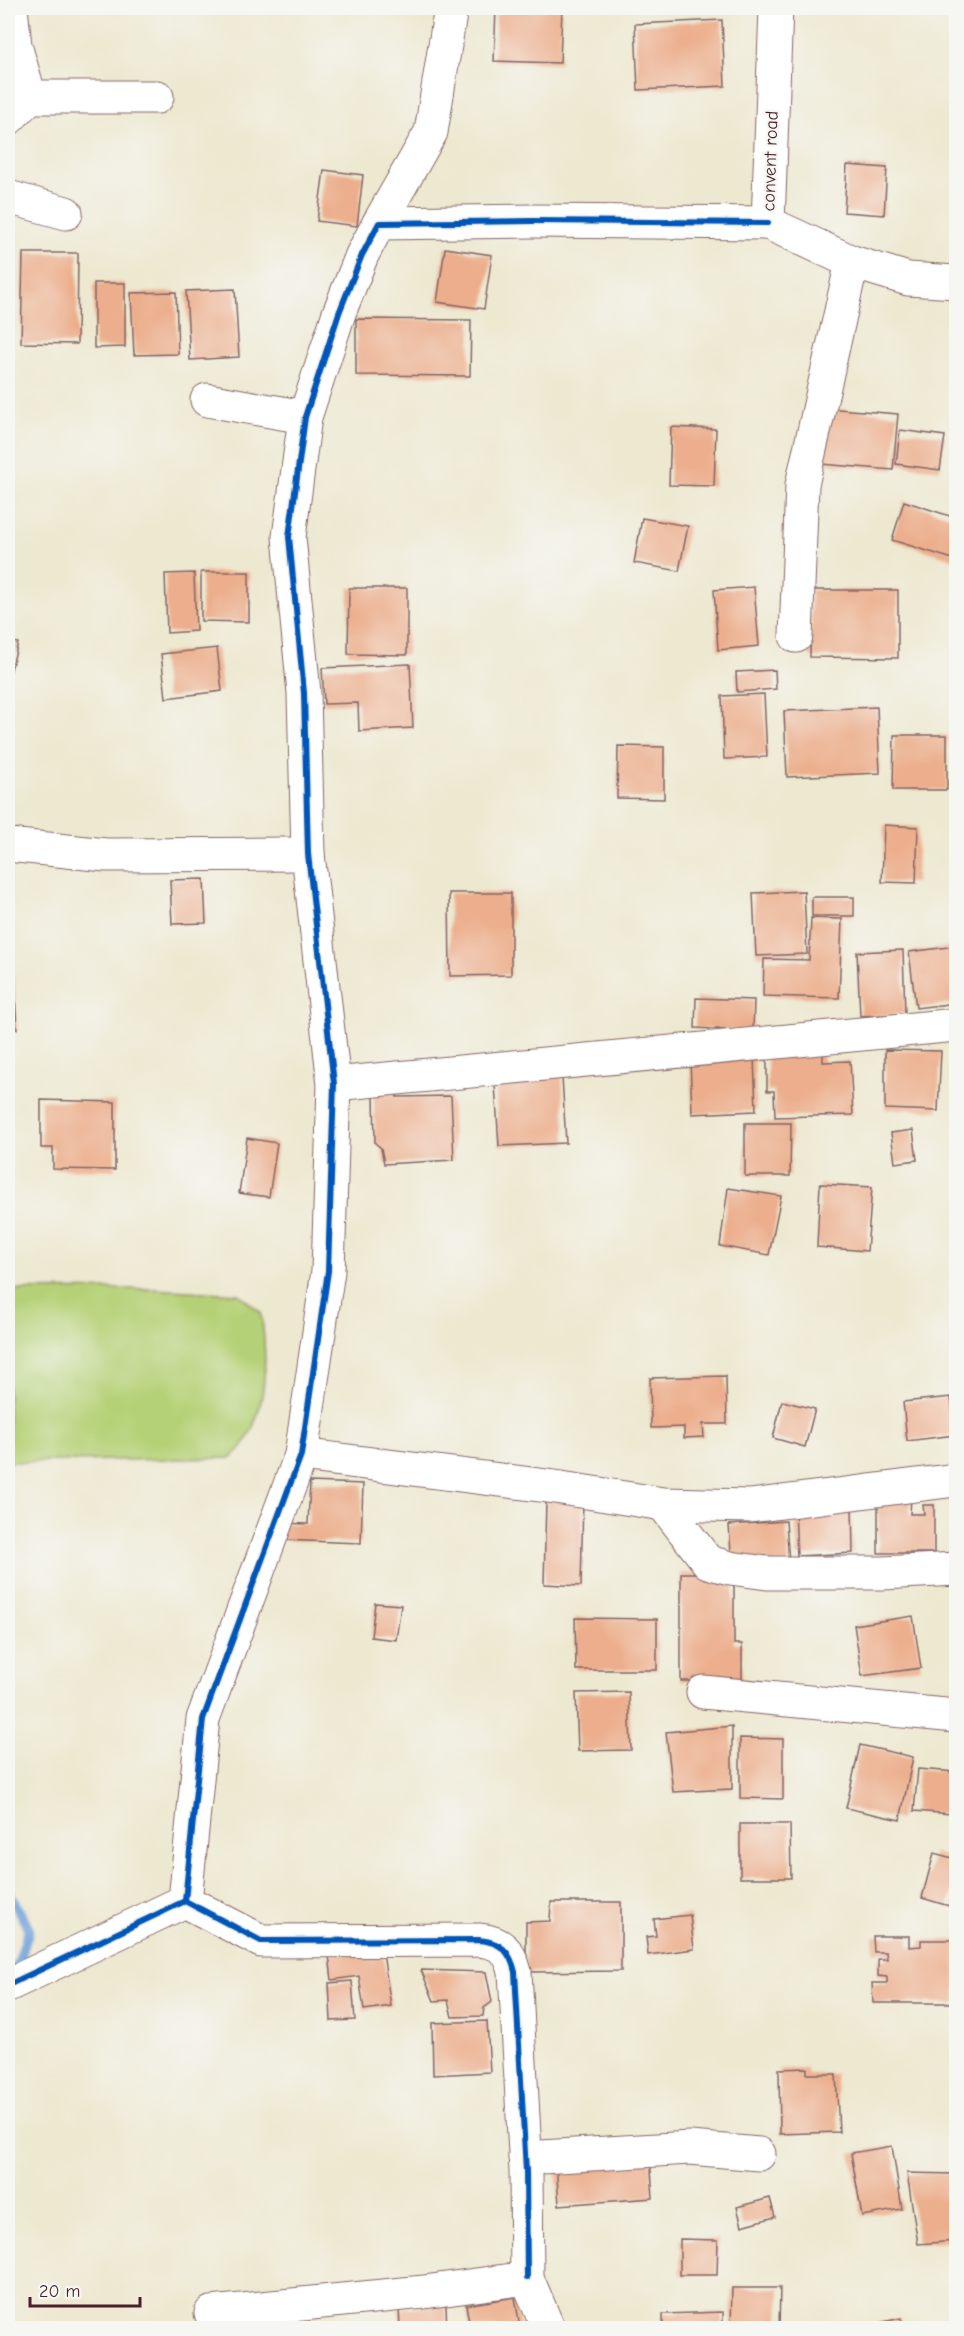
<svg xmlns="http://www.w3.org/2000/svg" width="964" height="2336" viewBox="0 0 964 2336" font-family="'Comic Neue',sans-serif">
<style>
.green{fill:#b5d177;stroke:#807851;stroke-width:1.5}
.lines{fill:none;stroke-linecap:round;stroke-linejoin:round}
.stream{stroke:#6fa1da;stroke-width:10}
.building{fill:#ecae8c}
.minor-casing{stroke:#836565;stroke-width:35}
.minor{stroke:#fff;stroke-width:33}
.cycleway-casing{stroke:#f6f6f2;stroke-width:10}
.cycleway{stroke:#0057b8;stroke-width:6}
.labels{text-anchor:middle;stroke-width:5;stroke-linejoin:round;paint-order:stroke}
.street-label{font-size:18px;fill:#4a1f2b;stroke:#f6f6f2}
</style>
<rect width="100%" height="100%" fill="#f6f6f2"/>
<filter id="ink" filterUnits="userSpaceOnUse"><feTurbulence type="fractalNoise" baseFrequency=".0167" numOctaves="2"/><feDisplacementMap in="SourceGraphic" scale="12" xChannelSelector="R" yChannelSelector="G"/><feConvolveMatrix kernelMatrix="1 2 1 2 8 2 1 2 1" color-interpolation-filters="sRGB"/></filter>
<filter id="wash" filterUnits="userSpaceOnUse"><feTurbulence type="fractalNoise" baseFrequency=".008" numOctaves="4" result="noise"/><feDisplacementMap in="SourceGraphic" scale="24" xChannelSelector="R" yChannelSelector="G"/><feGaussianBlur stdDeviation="1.35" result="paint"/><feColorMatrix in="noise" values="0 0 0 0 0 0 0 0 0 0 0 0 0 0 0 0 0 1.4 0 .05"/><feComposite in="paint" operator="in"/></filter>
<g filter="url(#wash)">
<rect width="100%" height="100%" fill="#ede8d0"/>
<path class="green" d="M 152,1289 L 239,1294 L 261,1313 C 267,1354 268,1404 246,1441 C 243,1447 236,1453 231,1458 L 8,1462 L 8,1290 Z"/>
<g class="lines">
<polyline class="stream" points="8,1891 29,1929 17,1968 12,1970"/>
</g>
<g id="blocks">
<g class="building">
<polygon points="496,8 562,8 560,63 494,61"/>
<polygon points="722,20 725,86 638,90 635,24"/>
<polygon points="847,165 887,168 884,215 844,212"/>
<polygon points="324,170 363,175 357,226 317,221"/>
<polygon points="8,234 10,234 14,290 8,290"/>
<polygon points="445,248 492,255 484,309 437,302"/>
<polygon points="23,253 78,253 77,344 21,343"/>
<polygon points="94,283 125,283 125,347 94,348"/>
<polygon points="235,289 239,357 190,360 186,291"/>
<polygon points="176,292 178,354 134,355 131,293"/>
<polygon points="356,319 471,320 470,376 356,375"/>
<polygon points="826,408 898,414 893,470 821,464"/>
<polygon points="671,427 716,429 714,486 669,485"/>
<polygon points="900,430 945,436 940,470 896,464"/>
<polygon points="955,448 956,448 956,463 953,463"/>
<polygon points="904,501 956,518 956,560 892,540"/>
<polygon points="642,518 688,526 679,571 634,563"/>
<polygon points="201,572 249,572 249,622 201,621"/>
<polygon points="194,573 196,631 167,633 165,574"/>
<polygon points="754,587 759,646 718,650 714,590"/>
<polygon points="349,588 407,588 407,655 348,654"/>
<polygon points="811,590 898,590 898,658 810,657"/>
<polygon points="8,641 18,643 8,681"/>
<polygon points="217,648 222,691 166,698 161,654"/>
<polygon points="410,664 413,728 359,731 358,703 324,704 322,668"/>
<polygon points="775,670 776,689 737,692 736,672"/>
<polygon points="764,694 767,757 724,759 722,696"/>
<polygon points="877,707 880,773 787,777 784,711"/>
<polygon points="894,735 947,735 947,790 893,790"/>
<polygon points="618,746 664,747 664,799 617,798"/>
<polygon points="884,825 918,827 916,883 882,882"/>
<polygon points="8,876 11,876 9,894 8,894"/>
<polygon points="204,879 206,923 172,924 170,880"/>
<polygon points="804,891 807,954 756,956 753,893"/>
<polygon points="449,893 511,893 511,975 450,976"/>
<rect x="812" y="897" width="42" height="19"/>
<polygon points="811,918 842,919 839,998 763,996 764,959 809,960"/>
<polygon points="956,946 956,1003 916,1008 909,952"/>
<polygon points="903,950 905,1014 860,1016 857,952"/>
<polygon points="8,978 14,978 17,1029 8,1030"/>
<polygon points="696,998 754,1000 753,1031 695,1028"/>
<polygon points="885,1050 941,1051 938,1111 885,1109"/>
<polygon points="823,1051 823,1062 850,1061 853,1115 775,1117 774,1091 767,1091 767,1055"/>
<polygon points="754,1056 756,1111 692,1114 690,1059"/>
<polygon points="562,1077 566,1143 499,1146 495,1084"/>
<polygon points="397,1090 397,1097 451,1096 454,1160 384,1164 381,1148 375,1143 374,1094"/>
<polygon points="41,1100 115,1102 115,1170 53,1169 53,1148 41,1148"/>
<polygon points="745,1123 791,1123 790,1176 745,1176"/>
<polygon points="913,1130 917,1160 895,1163 891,1133"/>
<polygon points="247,1138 277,1143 269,1197 239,1193"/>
<polygon points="820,1184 872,1187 867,1251 817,1247"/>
<polygon points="728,1188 781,1196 769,1255 720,1246"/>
<polygon points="726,1376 727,1424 703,1424 704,1437 684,1438 684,1427 651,1428 650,1378"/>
<polygon points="951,1397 955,1435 907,1441 903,1402"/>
<polygon points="782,1401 815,1409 805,1447 773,1438"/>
<polygon points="310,1482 363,1484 361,1543 279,1540 279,1523 308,1524"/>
<polygon points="878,1498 911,1498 910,1514 924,1514 923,1505 934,1505 934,1553 878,1553"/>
<polygon points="546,1499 583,1500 581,1586 544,1584"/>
<polygon points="852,1505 853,1553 797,1556 795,1508"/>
<polygon points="786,1521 789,1563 732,1566 729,1525"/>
<polygon points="681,1573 734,1573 734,1644 742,1644 742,1681 681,1681"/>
<polygon points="375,1603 401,1605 396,1640 371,1637"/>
<polygon points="913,1616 921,1668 862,1676 854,1625"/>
<polygon points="575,1618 657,1619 657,1670 576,1670"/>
<polygon points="629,1692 631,1750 578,1751 576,1693"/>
<polygon points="732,1726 732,1789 673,1792 666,1732"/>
<polygon points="740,1738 783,1739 783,1799 740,1798"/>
<polygon points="860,1745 913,1757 900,1820 846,1808"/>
<polygon points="918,1769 955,1772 952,1814 914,1811"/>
<polygon points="740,1824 790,1824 791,1878 740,1878"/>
<polygon points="934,1853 956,1859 956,1878 949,1906 922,1898"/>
<polygon points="551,1902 621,1902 621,1971 526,1972 526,1922 550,1921"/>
<polygon points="690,1915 694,1949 648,1955 646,1937 656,1936 654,1919"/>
<polygon points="873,1936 909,1936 909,1947 921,1946 921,1940 956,1940 956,2003 873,2003 872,1983 887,1983 887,1977 878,1976 878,1959 887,1959 886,1952 874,1952"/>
<polygon points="382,1947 391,2006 364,2010 359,1976 332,1980 329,1955"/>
<polygon points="421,1970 486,1972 492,2002 484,2008 483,2016 452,2017 448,2000 434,2001"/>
<polygon points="352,1981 355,2020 331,2021 329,1983"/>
<polygon points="487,2021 490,2072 433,2075 432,2023"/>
<polygon points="807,2068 807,2074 836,2074 839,2132 780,2134 779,2069"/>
<polygon points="892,2146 902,2209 862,2216 851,2153"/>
<polygon points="650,2156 653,2198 559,2205 556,2163"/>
<polygon points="907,2173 956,2174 956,2241 918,2244"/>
<polygon points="770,2198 775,2217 742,2226 737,2207"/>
<polygon points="680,2239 718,2240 717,2275 680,2275"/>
<polygon points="732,2288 780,2288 779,2328 731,2328"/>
<polygon points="515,2297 520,2328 470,2328 466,2305"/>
<polygon points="446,2306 447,2328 400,2328 399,2308"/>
<polygon points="723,2312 723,2328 663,2328 663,2314"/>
<polygon points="901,2318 903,2328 867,2328 866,2326"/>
</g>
</g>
</g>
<g filter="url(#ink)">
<use href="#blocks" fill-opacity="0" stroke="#836565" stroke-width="1.5"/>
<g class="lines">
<defs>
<g id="minor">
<polyline points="11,8 15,45 30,97"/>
<polyline points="776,8 768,223 852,262 908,279 956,282"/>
<polyline points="8,119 30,97 157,97"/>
<polyline points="8,197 66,213"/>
<polyline points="379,223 431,132 451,8"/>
<polyline points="207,400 305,417"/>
<polyline points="796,636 802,485 852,262"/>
<polyline points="8,845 106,855 308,854"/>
<polyline points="334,1084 956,1025"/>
<polyline points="301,1455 555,1487 663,1504 750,1506 956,1480"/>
<polyline points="663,1504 708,1562 730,1568 767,1573 883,1573 956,1569"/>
<polyline points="703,1692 956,1716"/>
<polyline points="185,1901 203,1719 301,1455 328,1271 334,1084 308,854 304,693 289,537 305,417 339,313 362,255 379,223 532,221 768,223"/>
<path d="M 8,1985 L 185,1901 L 261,1941 L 479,1940 C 501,1942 510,1951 515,1972 L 526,2171 L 527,2278"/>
<polyline points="525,2158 690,2148 759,2154"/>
<polyline points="211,2313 424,2292 527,2278 548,2328"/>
</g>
</defs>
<use href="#minor" class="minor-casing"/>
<use href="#minor" class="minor"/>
<defs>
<g id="cycleway">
<polyline points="185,1901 203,1719 301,1455 328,1271 334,1084 308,854 304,693 289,537 305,417 339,313 362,255 379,223 532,221 768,223"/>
<path d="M 8,1985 L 185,1901 L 261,1941 L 479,1940 C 501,1942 510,1951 515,1972 L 526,2171 L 527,2278"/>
</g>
</defs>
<use href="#cycleway" class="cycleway-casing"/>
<use href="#cycleway" class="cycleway"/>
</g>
</g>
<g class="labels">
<g class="street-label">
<text transform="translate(770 161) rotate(-88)" y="6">convent road</text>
</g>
</g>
<rect width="964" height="2336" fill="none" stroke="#f6f6f2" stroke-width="30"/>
<path d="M30 2297v9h110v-9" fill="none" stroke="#4a1f2b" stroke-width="3"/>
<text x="39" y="2297" font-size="18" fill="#4a1f2b" stroke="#f6f6f2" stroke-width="4.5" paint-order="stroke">20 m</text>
</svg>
